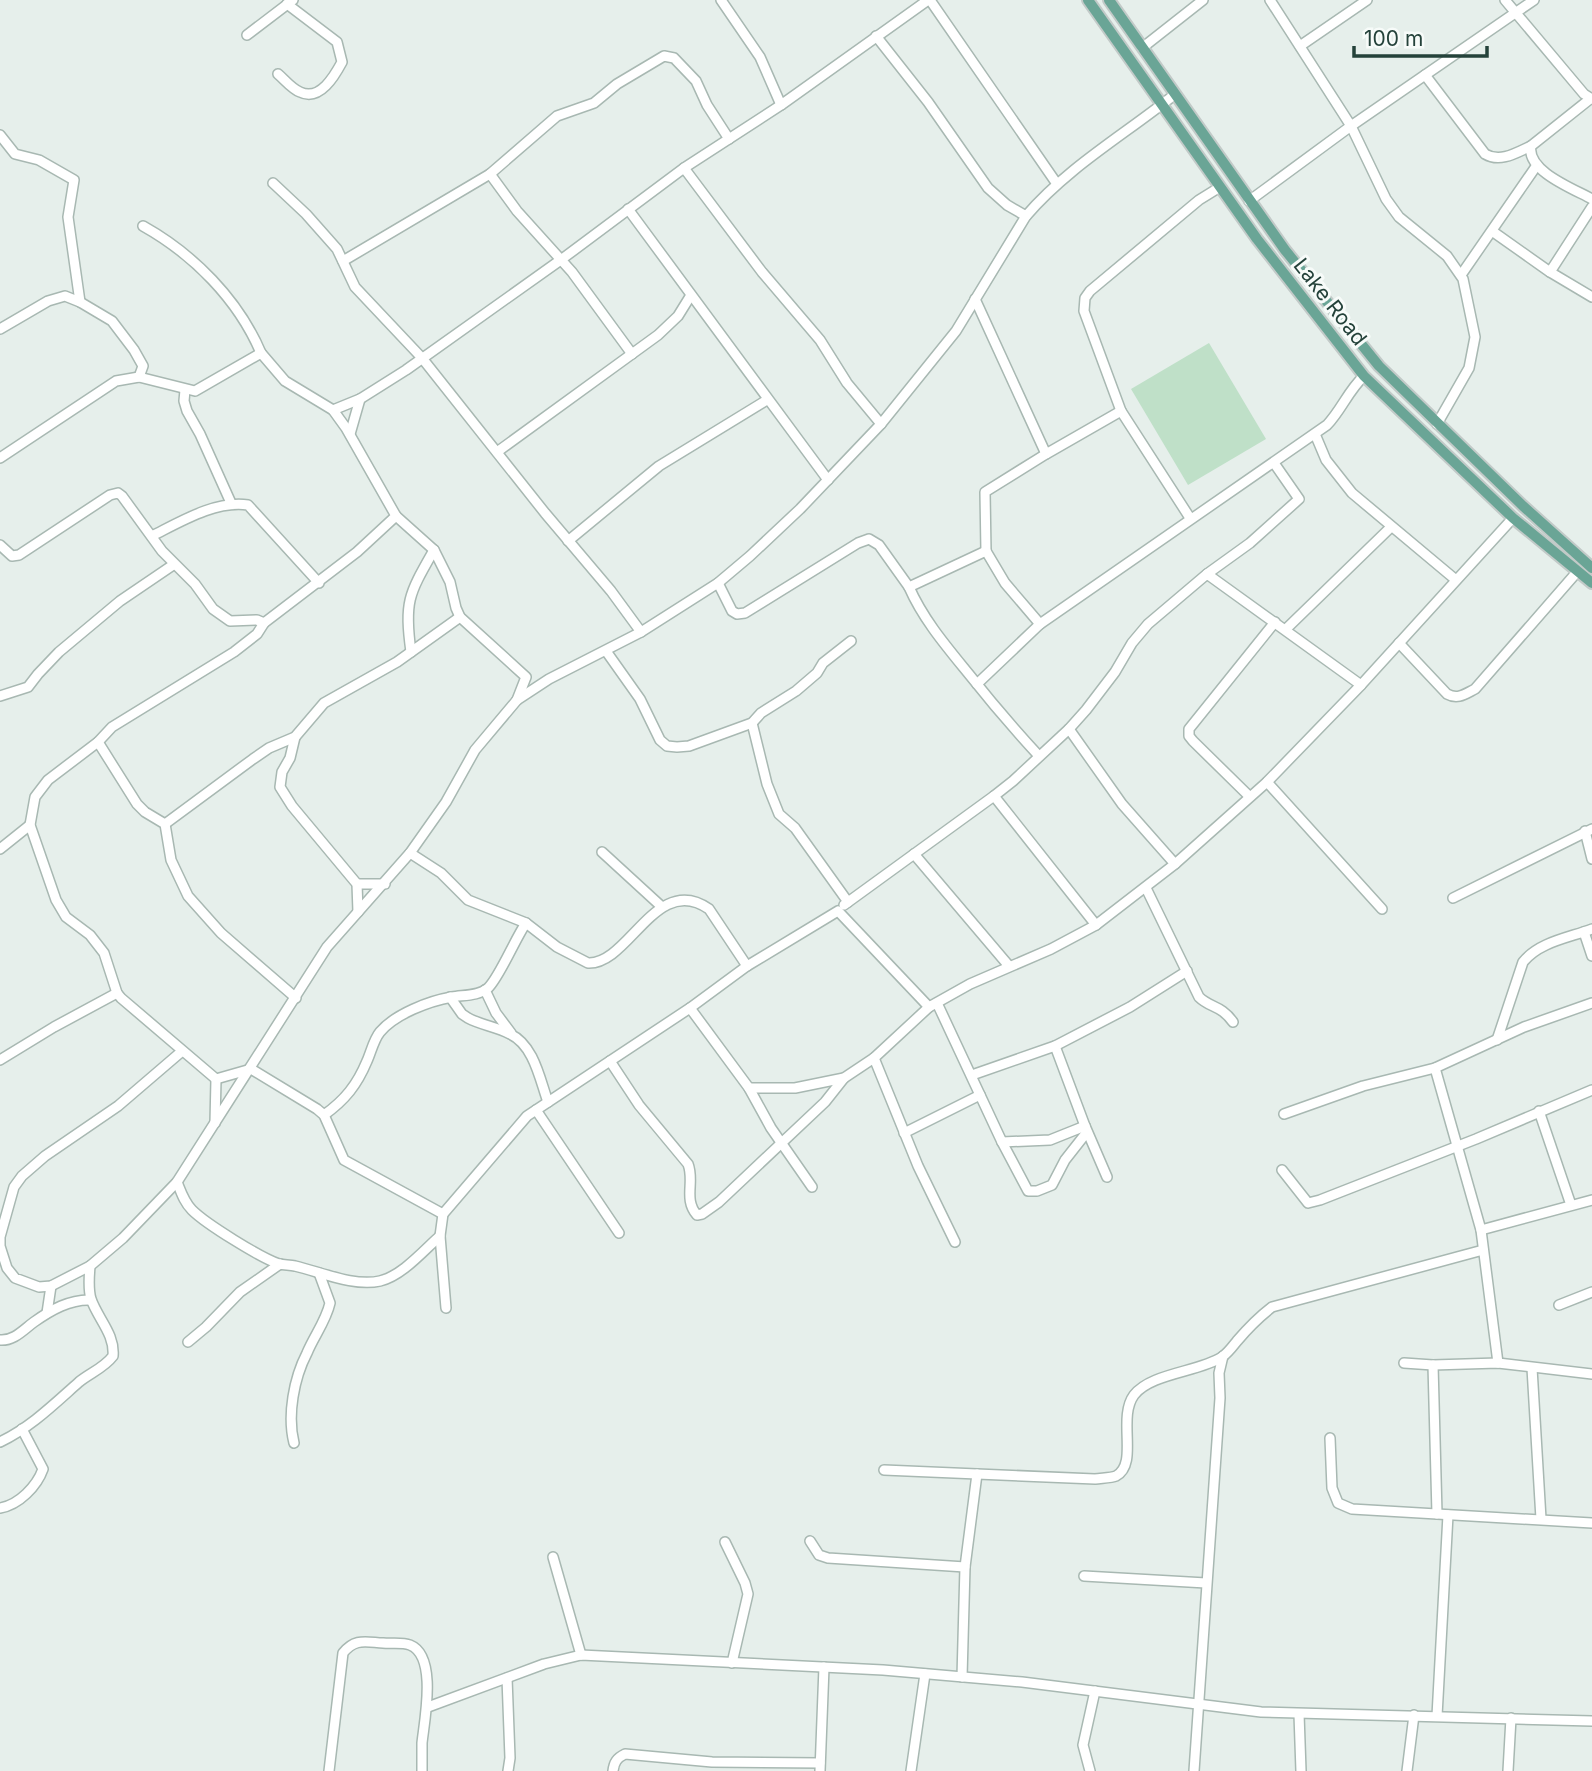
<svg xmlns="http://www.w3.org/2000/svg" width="1592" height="1771" viewBox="0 0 1592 1771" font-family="Inter,sans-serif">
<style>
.green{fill:#bfe0c8}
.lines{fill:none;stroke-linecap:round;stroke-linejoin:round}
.minor-casing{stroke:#a8b8b2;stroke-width:12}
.major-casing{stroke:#c2cac8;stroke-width:14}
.minor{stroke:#fff;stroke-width:9}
.major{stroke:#6aa596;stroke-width:10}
.labels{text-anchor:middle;stroke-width:6;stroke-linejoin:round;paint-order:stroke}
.street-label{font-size:21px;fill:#24423a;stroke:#f7fbf9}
</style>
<rect width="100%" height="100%" fill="#e6efeb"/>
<polygon class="green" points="1209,343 1266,439 1188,485 1131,389"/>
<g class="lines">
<defs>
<g id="minor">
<polyline points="721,0 760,57 781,105"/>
<polyline points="930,0 1057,184"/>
<polyline points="1270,0 1351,126 1386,199 1399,217 1447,256 1463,279 1475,337 1469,368 1437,424"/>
<polyline points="1505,0 1584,94 1592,99"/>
<polyline points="247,35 293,0"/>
<polyline points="876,36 928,102 988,188 1007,205 1026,216"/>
<polyline points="1300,46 1367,0"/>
<polyline points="1142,48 1203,0"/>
<path d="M 278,74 C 285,80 292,89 300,92 C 320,102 335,75 342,62 L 337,42 L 287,4"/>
<path d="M 1425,75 L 1485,154 C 1500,163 1516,153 1531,146"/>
<path d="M 1590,99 L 1531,146 C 1526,171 1574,189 1592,199"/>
<polyline points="0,135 15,154 39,160 74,180 68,217 80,302"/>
<polyline points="684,168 762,272 820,340 847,383 881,424"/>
<path d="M 273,183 L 306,214 L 337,249 L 355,287 L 422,358 L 545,513 L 611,591 L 641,632 L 718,583 L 750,556 L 800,509 L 881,424 L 956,331 L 1026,216 C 1068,167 1124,135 1174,95"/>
<polyline points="1249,201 1351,126 1534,0"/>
<polyline points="1592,207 1550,272 1592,297"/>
<polyline points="628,209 828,480"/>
<path d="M 143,226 C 193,254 238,299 261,353"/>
<polyline points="1492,231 1550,272"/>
<polyline points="343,261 490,174"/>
<polyline points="1461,275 1537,165"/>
<polyline points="975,299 1046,454"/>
<polyline points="0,329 48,301 65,296 80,302 112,321 134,350 143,366 139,377"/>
<polyline points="632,354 572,272 517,211 490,174 557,116 594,103 617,84 664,56 674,58 696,81 707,105 729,139"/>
<polyline points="185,390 184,401 187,411 200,434 231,503"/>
<polyline points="333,410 360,399 406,370 562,259 684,168 781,105 928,0"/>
<polyline points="1121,411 1084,311 1085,298 1090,291 1199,200 1220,187"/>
<polyline points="350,434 360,399"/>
<polyline points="1315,434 1326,460 1352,493 1456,580"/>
<polyline points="497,452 658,335 678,316 691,295"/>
<polyline points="0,458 116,381 139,377 195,391 261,353 285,381 333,410 346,428 396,516 357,552 264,623 257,620 230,621 213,609 195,584 162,551 122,496 118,493 110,495 19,555 12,556 0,545"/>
<polyline points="396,516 434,550 450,582 456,608 460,617 526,677 517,700"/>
<path d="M 152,536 C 180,522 216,500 248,505 L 319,583"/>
<polyline points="568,541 659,466 767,400"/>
<polyline points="986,551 985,492 1046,454 1121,411 1190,518"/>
<polyline points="1207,574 1250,543 1299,499 1274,463"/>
<path d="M 718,583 L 732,611 L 737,614 L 745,613 L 858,543 L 869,539 L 879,545 L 909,587 L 986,551 L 1005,583 L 1040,624 L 1327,425 C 1342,409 1348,391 1364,376"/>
<path d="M 909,587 C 923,619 946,646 968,673 C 991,702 1014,729 1039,756"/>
<polyline points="264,623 257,634 234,652 112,727 98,742 48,780 35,797 30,825 56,900 66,917 90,935 104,953 117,993 121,998 216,1079 251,1069 317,1109 324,1115 344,1160 443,1214"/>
<polyline points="1286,629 1391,527"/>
<path d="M 1399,643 L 1447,694 C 1458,700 1465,694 1475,689 L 1577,572"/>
<polyline points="606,651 640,699 660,740 667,746 677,747 689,746 752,723 761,713 796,691 817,673 823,663 851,641"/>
<path d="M 411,652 C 404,601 409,594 434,550"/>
<polyline points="977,684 1040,624"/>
<polyline points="0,696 28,687 38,674 59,652 120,601 173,565"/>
<polyline points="752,723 767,784 779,814 795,828 848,902"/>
<polyline points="1069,729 1086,710 1115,672 1132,643 1148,624 1207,574 1361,685"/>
<polyline points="295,737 290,758 282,772 280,787 292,806 357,884 358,912"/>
<polyline points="98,742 137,804 145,812 165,824 171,860 188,896 221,933 296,998"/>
<polyline points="1267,782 1382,909"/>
<polyline points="1249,796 1193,741 1189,736 1189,729 1275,622"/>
<polyline points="165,824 253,759 269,748 295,737 324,703 397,662 460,617"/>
<polyline points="1585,831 1592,859"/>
<polyline points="0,849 30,825"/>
<polyline points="602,852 662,907"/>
<path d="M 410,853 L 441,873 L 468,900 L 526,923 L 557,947 L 588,963 C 629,965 656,872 709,909 L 747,966"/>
<polyline points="914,854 1009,966"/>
<polyline points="357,884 385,884"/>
<path d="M 1146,888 L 1199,997 C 1210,1008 1221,1005 1233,1022"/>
<polyline points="1453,898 1592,829"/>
<polyline points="844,905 994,796"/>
<polyline points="1096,925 994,796 1013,781 1069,729 1122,804 1175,864"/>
<polyline points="1584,932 1592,956"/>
<polyline points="485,990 496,1013 511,1033"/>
<path d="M 450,997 L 462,1014 L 468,1018 C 481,1025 497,1027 510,1034 C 534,1045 540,1080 548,1102"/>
<polyline points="937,1003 1002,1142 1028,1191 1037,1191 1052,1185 1065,1160 1087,1132"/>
<polyline points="690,1008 749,1088 771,1128 812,1187"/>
<path d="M 1497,1040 L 1523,962 C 1539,942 1568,938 1592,929"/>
<polyline points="1055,1046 1130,1007 1187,971"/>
<polyline points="181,1052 118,1106 45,1156 22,1176 14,1187 0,1237 0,1246 7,1268 15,1278 39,1287 51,1286 90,1266 123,1238 177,1182 327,947 410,853 446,802 475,750 517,700 549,679 641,632"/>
<polyline points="874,1058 918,1166 955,1242"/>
<polyline points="0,1060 54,1027 117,993"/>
<path d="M 610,1061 L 639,1105 L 688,1164 C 695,1182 683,1199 697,1215 L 702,1214 L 719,1202 L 825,1102 L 844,1078"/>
<polyline points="1435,1068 1481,1230 1498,1363"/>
<polyline points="972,1075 1055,1046 1085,1126 1107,1177"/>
<polyline points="749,1088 795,1088 844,1078 874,1058 929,1007"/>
<polyline points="536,1110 619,1233"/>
<polyline points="1539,1111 1571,1205"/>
<polyline points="1284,1114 1363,1086 1435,1068 1524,1027 1592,1003"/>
<path d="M 324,1115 C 345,1100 357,1085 367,1061 C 371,1052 374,1039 380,1032 C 395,1014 429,1001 452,997 C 463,995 479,996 488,988 C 499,978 515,939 526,923"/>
<polyline points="215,1123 216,1079"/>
<polyline points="904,1133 980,1095"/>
<polyline points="1002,1142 1050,1140 1085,1126"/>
<polyline points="1282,1170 1308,1203 1320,1200 1476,1139 1592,1090"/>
<path d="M 177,1182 C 181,1192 184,1202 192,1210 C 206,1224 261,1258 279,1264 C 284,1265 290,1265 295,1266 C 321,1272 354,1287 380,1281 C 402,1276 424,1250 440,1236"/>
<polyline points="1481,1230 1592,1200"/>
<polyline points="1559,1305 1592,1292"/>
<polyline points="446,1308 440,1236 443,1214 527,1116 690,1008 747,966 838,911 929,1007 970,984 1051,949 1096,925 1175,864 1267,782 1361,685 1513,518"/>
<polyline points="47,1313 51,1286"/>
<path d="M 0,1340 C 14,1341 23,1330 34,1322 C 51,1310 70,1299 91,1300"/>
<polyline points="188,1342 206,1327 240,1292 280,1264"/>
<polyline points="1404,1363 1433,1365 1498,1363 1592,1374"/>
<polyline points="1433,1365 1437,1514"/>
<polyline points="1532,1368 1541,1519"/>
<polyline points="1330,1438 1332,1488 1338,1503 1352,1509 1592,1523"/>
<path d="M 0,1442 C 31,1427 53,1405 79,1382 C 90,1373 104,1368 113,1356 C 115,1334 98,1319 91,1299 C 88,1289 89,1277 90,1266"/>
<path d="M 294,1443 C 287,1415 294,1378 307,1353 C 314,1336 326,1321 330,1303 L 319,1273"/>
<path d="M 884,1470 L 1095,1479 C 1101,1478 1111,1478 1116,1476 C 1139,1464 1117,1418 1134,1395 C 1151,1373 1199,1372 1222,1357 C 1228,1353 1233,1346 1237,1341 C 1248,1328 1259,1317 1272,1307 L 1483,1250"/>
<path d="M 0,1508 C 19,1505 37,1486 43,1469 L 22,1429"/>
<polyline points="810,1541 819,1555 828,1558 965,1567"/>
<polyline points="725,1542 745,1583 748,1594 732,1663"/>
<polyline points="553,1557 581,1655"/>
<polyline points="1084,1576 1206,1583"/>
<polyline points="962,1677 965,1567 977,1474"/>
<polyline points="507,1678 510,1758 508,1771"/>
<polyline points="428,1707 544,1664 581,1655 883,1670 1022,1682 1261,1712 1592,1721"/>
<polyline points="1299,1714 1301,1771"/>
<polyline points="1437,1716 1448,1515"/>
<path d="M 329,1771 L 343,1653 C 355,1638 365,1642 383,1643 C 391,1644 402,1642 410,1645 C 438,1656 424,1722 422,1743 C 422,1753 422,1762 422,1771"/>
<path d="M 613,1771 C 614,1762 617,1758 625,1754 L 712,1762 L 820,1763"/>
<polyline points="820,1771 824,1667"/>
<polyline points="911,1771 925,1674"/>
<polyline points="1090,1771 1083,1745 1095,1691"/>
<polyline points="1194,1771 1220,1398 1219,1373 1223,1356"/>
<polyline points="1407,1771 1414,1715"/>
<polyline points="1508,1771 1511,1718"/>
</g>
<g id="major">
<polyline points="1088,0 1257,239 1364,376 1513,518 1592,583"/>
<polyline points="1109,0 1285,250 1379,366 1523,506 1592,568"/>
</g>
</defs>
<use href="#minor" class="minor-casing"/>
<use href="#major" class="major-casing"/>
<use href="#minor" class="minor"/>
<use href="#major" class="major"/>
</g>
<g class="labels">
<g class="street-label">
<text transform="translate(1330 302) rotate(52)" y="7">Lake Road</text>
</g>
</g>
<path d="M1354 46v10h133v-10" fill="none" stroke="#24423a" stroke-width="3.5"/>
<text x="1364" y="46" font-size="21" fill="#24423a" stroke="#f7fbf9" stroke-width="5" paint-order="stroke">100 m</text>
</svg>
